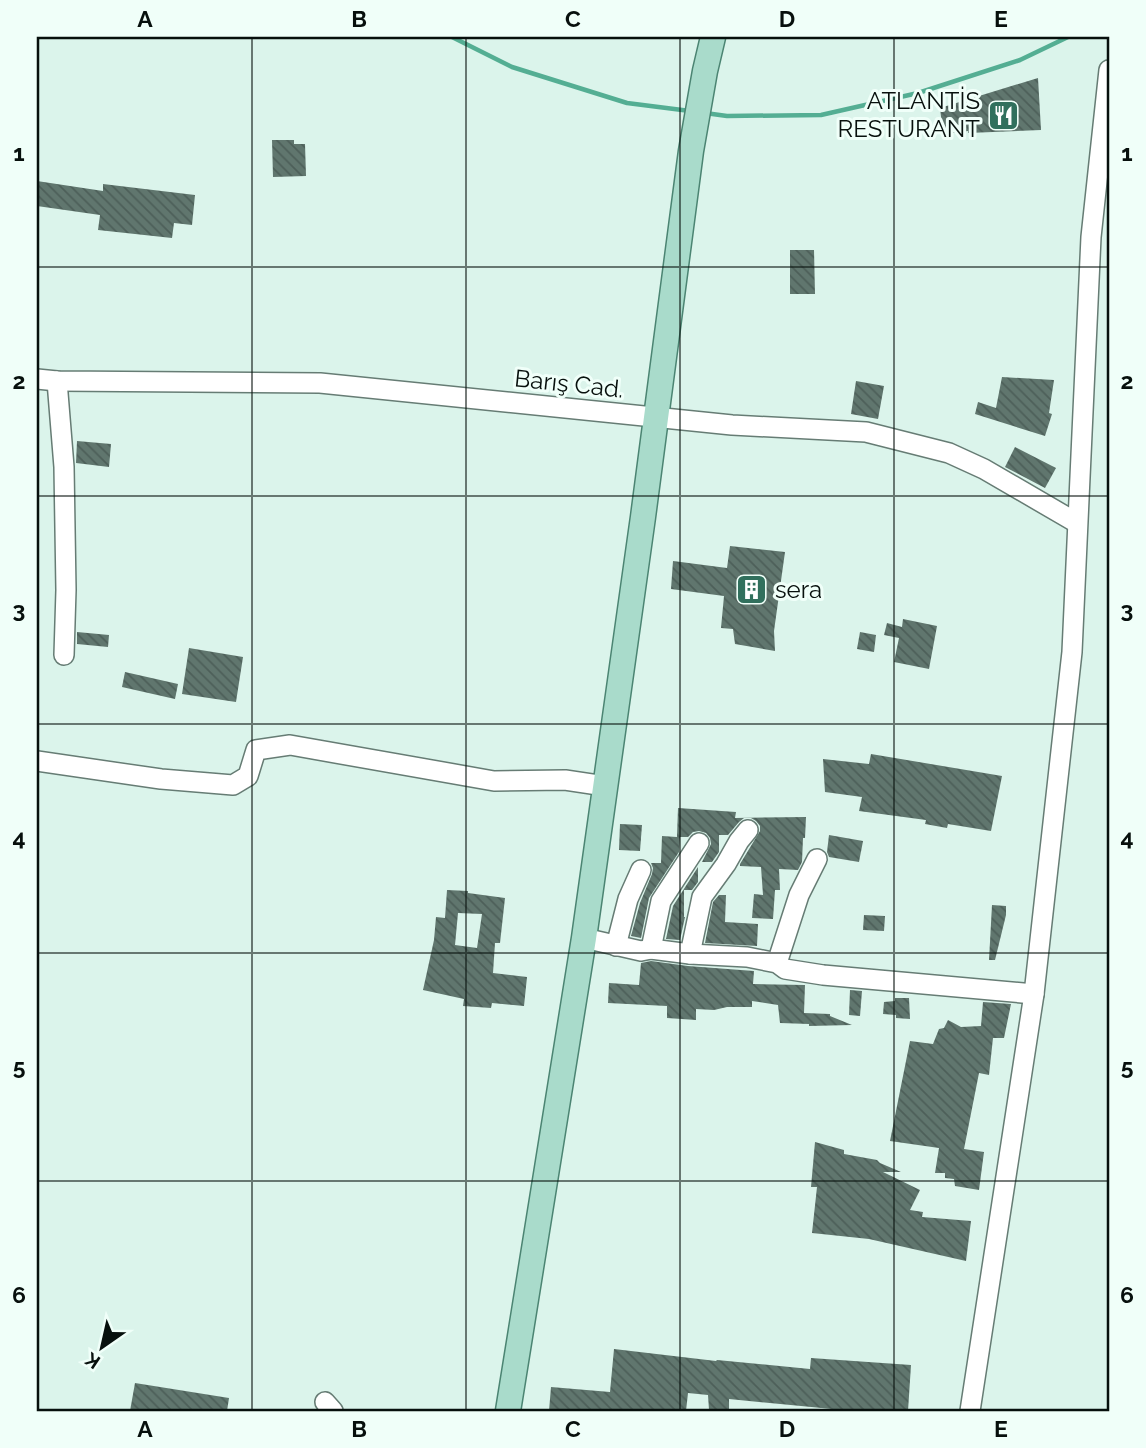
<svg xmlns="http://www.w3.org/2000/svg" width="1146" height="1448" viewBox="0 0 1146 1448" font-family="Raleway,sans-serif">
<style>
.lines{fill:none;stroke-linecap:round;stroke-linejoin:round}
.stream{stroke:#54ae93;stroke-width:4.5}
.building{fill:url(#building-back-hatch);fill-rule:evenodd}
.minor-casing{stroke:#667c74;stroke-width:22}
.major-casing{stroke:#4b8472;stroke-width:27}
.minor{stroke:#fff;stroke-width:19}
.major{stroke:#a9dbcb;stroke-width:24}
.grid{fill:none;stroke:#07100d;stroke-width:2;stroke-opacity:0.55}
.labels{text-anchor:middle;stroke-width:6;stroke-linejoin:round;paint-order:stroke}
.poi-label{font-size:24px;fill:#07100d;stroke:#f0fff9;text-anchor:end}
.street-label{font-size:24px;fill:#07100d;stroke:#f0fff9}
.neatline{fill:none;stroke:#07100d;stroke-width:2.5}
.grid-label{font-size:23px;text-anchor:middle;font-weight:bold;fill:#07100d}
</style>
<defs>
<pattern id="building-back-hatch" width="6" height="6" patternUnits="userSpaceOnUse" patternTransform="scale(1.75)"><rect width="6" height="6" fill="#60766e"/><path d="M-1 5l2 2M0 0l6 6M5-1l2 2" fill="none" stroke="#4d5f59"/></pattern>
</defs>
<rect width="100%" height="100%" fill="#dbf4eb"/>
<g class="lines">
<g class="stream">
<polyline points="452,37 512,67 627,103 690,111"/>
<polyline points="705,113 727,116 821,115 918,93 1020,60 1068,37"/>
</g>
</g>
<g class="building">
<polygon points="1038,78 1041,130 968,133 968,131 943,134 940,108"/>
<polygon points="272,140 294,140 294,144 305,144 306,176 273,177"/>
<polygon points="37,181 103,191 103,184 195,195 192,225 174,223 172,238 98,230 100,215 37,206"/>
<polygon points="790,250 814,250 815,294 790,294"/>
<polygon points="1002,377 1054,380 1049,413 1052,414 1045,436 975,414 978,402 996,408"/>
<polygon points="856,381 884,386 878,419 851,414"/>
<polygon points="77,441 111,444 109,467 76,463"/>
<polygon points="1015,447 1056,468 1045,488 1005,467"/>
<polygon points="730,546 785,552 774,631 775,651 735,644 733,629 721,628 724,596 671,589 673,561 727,568"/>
<polygon points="903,619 937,626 929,669 894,662 899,638 884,635 887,623 902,627"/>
<polygon points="77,632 109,635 108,647 77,644"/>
<polygon points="860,632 876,635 874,652 857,649"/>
<polygon points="189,648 243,657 236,702 182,694"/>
<polygon points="125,672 178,684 175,699 122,687"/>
<polygon points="871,754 1002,776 991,831 948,824 947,828 925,824 926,820 859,811 862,797 825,792 823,759 869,764"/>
<polygon points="678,808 736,812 735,818 806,817 805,838 803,838 802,862 798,870 779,869 780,890 775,890 773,919 752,918 754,894 763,895 761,867 740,866 740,864 760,831 760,826 756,821 751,818 744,818 739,822 728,835 719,835 719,852 712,862 702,862 711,844 710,838 706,833 699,831 693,832 688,837 680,837 679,852 649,898 641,938 631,936 640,903 652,874 653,868 651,863 661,863 662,836 677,837"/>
<polygon points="620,824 642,825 640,851 619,850"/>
<polygon points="829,835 863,841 859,862 829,857 827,852"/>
<polygon points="698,867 698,882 692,890 684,890 684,917 685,917 680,940 666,939 673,906"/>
<path d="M 447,890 L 468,891 L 468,893 L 505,898 L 500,943 L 495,943 L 493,973 L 527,977 L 524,1006 L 492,1003 L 491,1008 L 463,1006 L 464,999 L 423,990 L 434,940 L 436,917 L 445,918 ZM 458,913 L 482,914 L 477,948 L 455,945 Z"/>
<polygon points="719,895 726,895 725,922 758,924 757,946 705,943 713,902"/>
<polygon points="992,905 1006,906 1006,915 995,960 989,960"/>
<polygon points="864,915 885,916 884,931 863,930"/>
<polygon points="651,961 688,966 754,971 753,984 805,985 804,1013 830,1014 830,1016 852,1025 809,1026 809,1024 780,1023 778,1005 752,1001 752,1007 727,1007 714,1010 696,1009 696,1020 667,1018 667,1006 608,1003 609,983 639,985 641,963"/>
<polygon points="850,990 862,991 860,1016 849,1015"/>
<polygon points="895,998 909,998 910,1019 896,1018 896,1015 883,1014 884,1002 895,1001"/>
<polygon points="983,1002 1011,1004 1004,1038 993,1038 989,1075 979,1073 964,1149 984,1152 979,1190 955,1186 954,1179 945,1178 945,1173 935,1173 939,1148 890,1141 910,1041 933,1044 939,1029 944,1028 948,1020 961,1027 981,1026"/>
<polygon points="815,1142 844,1150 844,1154 877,1160 880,1163 901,1172 883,1172 920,1190 910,1210 923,1212 922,1217 971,1221 966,1261 869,1239 812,1233 817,1187 811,1187"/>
<polygon points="614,1349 716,1361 717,1360 810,1369 811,1358 911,1365 908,1411 853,1411 729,1399 729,1411 709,1410 708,1395 688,1393 686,1411 549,1411 551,1387 610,1392"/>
<polygon points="135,1383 229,1398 227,1411 130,1411"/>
</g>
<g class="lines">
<defs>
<g id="minor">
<polyline points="37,379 57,381 320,383 732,425 866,432 949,453 984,469 1077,523"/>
<polyline points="57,381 64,467 66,590 64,655"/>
<polyline points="37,761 161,779 233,785 248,776 256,750 290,745 494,781 565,780 605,786"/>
<polyline points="584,938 641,951 651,949 690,954 747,957 777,963 785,969 823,975 1034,994"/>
<polyline points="616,946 628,899 641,870"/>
<polyline points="651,949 661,901 699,843"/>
<polyline points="690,954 702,897 726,864 739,841 748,830"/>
<polyline points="777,963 799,895 817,859"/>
<polyline points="325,1402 333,1411"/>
<polyline points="970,1411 1034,994 1072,652 1091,237 1109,70"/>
</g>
<polyline id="major" points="508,1411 584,938 643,517 691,151 705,71 713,37"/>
</defs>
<use href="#minor" class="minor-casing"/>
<use href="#major" class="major-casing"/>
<use href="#minor" class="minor"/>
<use href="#major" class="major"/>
</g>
<path class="grid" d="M 252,37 L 252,1411M 466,37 L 466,1411M 680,37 L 680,1411M 894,37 L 894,1411M 37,267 L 1109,267M 37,496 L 1109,496M 37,724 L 1109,724M 37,953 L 1109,953M 37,1181 L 1109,1181"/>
<defs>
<symbol id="restaurant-square" viewBox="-11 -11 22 22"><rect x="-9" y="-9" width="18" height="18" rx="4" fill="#31705d" stroke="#f0fff9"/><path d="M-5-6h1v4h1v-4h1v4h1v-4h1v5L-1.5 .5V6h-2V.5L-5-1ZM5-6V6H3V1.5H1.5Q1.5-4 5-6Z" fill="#fff"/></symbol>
<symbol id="building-square" viewBox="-11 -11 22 22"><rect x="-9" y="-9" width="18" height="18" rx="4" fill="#31705d" stroke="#f0fff9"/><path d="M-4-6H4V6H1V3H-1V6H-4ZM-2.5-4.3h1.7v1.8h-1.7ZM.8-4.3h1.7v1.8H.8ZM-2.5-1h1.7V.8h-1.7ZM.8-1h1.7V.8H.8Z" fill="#fff"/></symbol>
</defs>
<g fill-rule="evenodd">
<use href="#restaurant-square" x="986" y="98" width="35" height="35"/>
<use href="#building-square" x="734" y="572" width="35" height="35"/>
</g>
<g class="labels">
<g class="poi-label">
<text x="980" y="109">ATLANTİS<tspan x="980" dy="28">RESTURANT</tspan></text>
<text x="775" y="598" text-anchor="start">sera</text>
</g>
<g class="street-label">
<text transform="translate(569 384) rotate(6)" y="8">Barış Cad.</text>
</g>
</g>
<rect width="1146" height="1448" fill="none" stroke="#f0fff9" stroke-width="77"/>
<g transform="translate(102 1347) rotate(214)" stroke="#f0fff9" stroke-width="5" paint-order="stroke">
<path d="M0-5L12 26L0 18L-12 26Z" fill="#07100d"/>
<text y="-10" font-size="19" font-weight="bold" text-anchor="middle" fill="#07100d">K</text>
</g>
<rect x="38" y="38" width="1070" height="1372" class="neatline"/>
<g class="grid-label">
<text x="145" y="27">A</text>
<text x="359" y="27">B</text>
<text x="573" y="27">C</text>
<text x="787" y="27">D</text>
<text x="1001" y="27">E</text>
<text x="19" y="161">1</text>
<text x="1127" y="161">1</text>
<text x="19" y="389">2</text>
<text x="1127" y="389">2</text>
<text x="19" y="618">3</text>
<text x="1127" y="618">3</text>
<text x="19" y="846">4</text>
<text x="1127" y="846">4</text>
<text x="19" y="1075">5</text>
<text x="1127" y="1075">5</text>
<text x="19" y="1303">6</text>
<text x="1127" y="1303">6</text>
<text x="145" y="1437">A</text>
<text x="359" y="1437">B</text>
<text x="573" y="1437">C</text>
<text x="787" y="1437">D</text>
<text x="1001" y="1437">E</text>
</g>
</svg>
